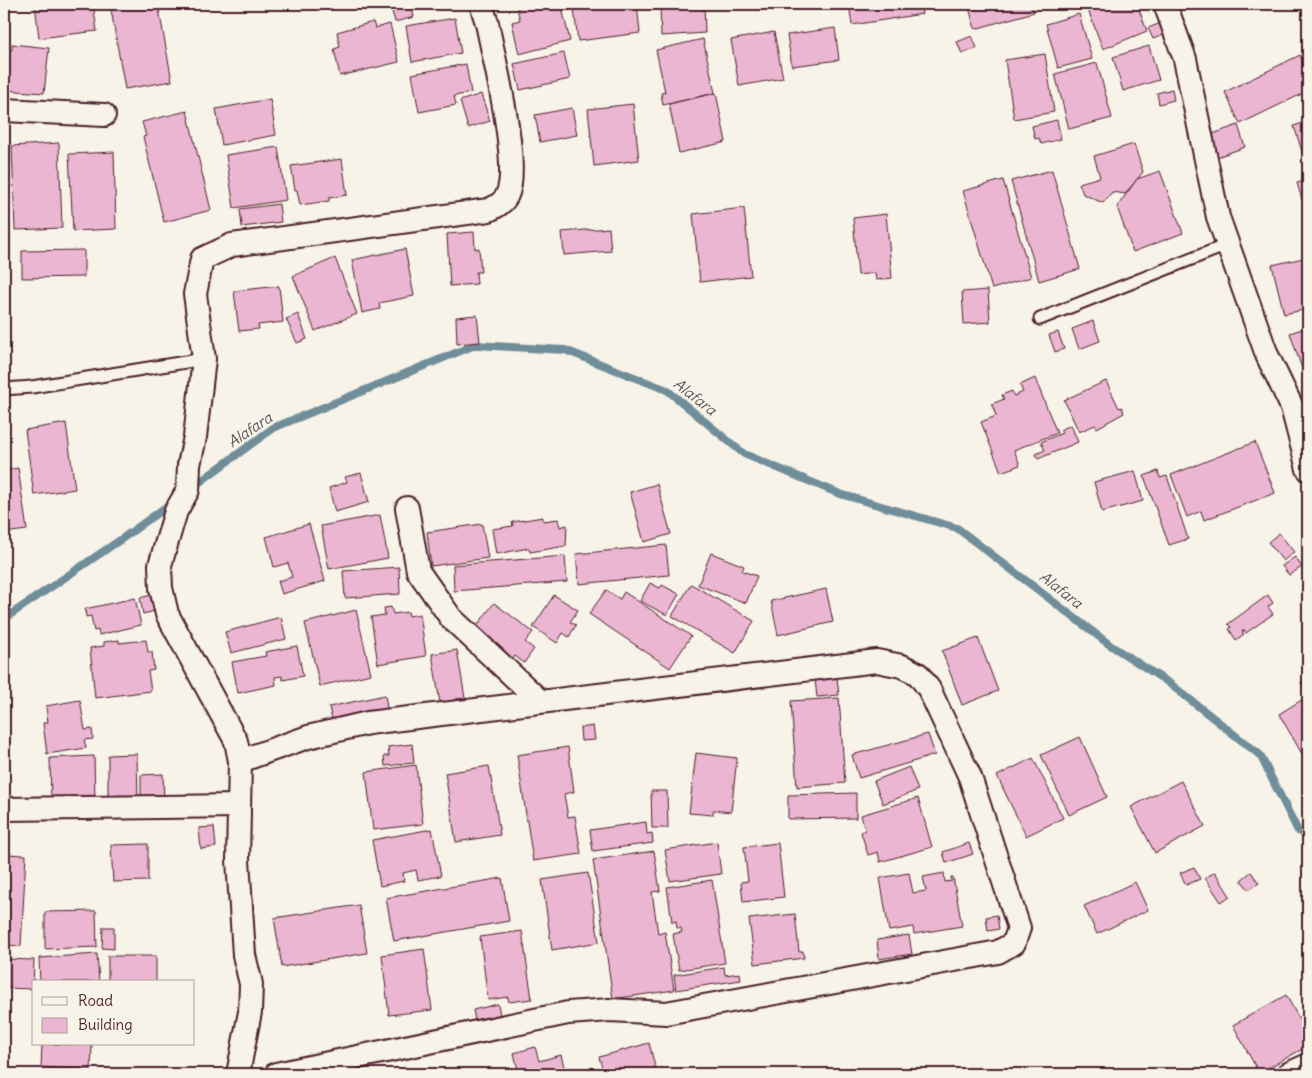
<svg xmlns="http://www.w3.org/2000/svg" width="1312" height="1078" viewBox="0 0 1312 1078" font-family="Delius,sans-serif">
<style>
.lines{fill:none;stroke-linecap:round;stroke-linejoin:round}
.stream{stroke:#6f8d9a;stroke-width:8}
.building{fill:#ebb6d1;stroke:#4a1f2b}
.lane-casing{stroke:#4a1f2b;stroke-width:15}
.street-casing{stroke:#4a1f2b;stroke-width:26}
.lane{stroke:#f7f3e8;stroke-width:11}
.street{stroke:#f7f3e8;stroke-width:22}
.labels{text-anchor:middle;stroke-width:4;stroke-linejoin:round;paint-order:stroke}
.water-label{font-size:15px;font-style:italic;fill:#594d59;stroke:#f7f3e8}
</style>
<rect width="100%" height="100%" fill="#f7f3e8"/>
<filter id="ink" filterUnits="userSpaceOnUse"><feTurbulence type="fractalNoise" baseFrequency=".02" numOctaves="2"/><feDisplacementMap in="SourceGraphic" scale="10" xChannelSelector="R" yChannelSelector="G"/><feConvolveMatrix kernelMatrix="1 2 1 2 8 2 1 2 1" color-interpolation-filters="sRGB"/></filter>
<g filter="url(#ink)">
<g class="lines">
<g class="stream">
<polyline points="193,487 273,428 475,345 565,350 667,390 744,454 840,494 957,528 1110,645 1169,683 1260,755 1298,831 1308,836"/>
<polyline points="4,619 123,538 174,501"/>
</g>
</g>
<g class="building">
<polygon points="35,4 93,4 97,31 39,38"/>
<polygon points="110,4 158,4 172,81 125,89"/>
<polygon points="390,4 411,4 414,17 395,22"/>
<polygon points="516,4 561,4 570,41 519,54 512,22 520,20"/>
<polygon points="618,4 637,4 640,33 578,41 574,9"/>
<polygon points="704,4 705,33 661,36 660,6"/>
<polygon points="849,4 920,4 922,14 852,25"/>
<polygon points="968,4 1032,4 1034,12 975,29"/>
<polygon points="1103,4 1137,4 1147,31 1103,49 1088,10"/>
<polygon points="1079,14 1092,59 1058,68 1046,24"/>
<polygon points="455,18 461,53 412,62 406,26"/>
<polygon points="373,22 375,28 390,24 399,62 340,76 334,49 340,47 337,32"/>
<polygon points="1161,23 1166,34 1153,39 1148,28"/>
<polygon points="835,28 839,60 792,66 787,35"/>
<polygon points="774,32 783,78 739,86 731,40"/>
<polygon points="972,36 977,48 962,54 957,42"/>
<polygon points="703,39 715,93 663,105 661,93 665,92 656,50"/>
<polygon points="12,44 49,48 44,93 4,90 4,49 12,50"/>
<polygon points="1149,46 1159,80 1123,91 1113,57"/>
<polygon points="564,53 570,79 520,90 514,64"/>
<polygon points="1045,54 1054,112 1014,119 1005,60"/>
<polygon points="1300,55 1308,71 1308,91 1240,124 1225,92"/>
<polygon points="1097,63 1112,118 1069,129 1055,74"/>
<polygon points="466,64 471,93 454,96 456,105 419,112 412,74"/>
<polygon points="1172,89 1174,100 1159,104 1157,93"/>
<polygon points="716,93 726,142 679,153 669,104"/>
<polygon points="481,94 490,121 468,128 460,101"/>
<polygon points="270,99 276,135 222,145 216,109"/>
<polygon points="633,104 639,160 594,166 588,109"/>
<polygon points="572,108 577,135 540,142 535,115"/>
<polygon points="187,111 211,210 164,222 143,137 146,136 142,122"/>
<polygon points="1057,120 1061,139 1041,144 1039,138 1035,139 1032,126"/>
<polygon points="1308,121 1308,170 1294,126"/>
<polygon points="1238,125 1245,147 1217,157 1210,135"/>
<polygon points="59,143 62,228 15,230 12,146"/>
<polygon points="1134,144 1143,172 1125,194 1112,192 1103,203 1083,194 1079,183 1100,177 1094,156"/>
<polygon points="278,147 286,200 234,208 226,155"/>
<polygon points="114,152 116,229 73,231 69,154"/>
<polygon points="342,159 347,195 329,198 329,201 300,205 297,190 295,190 291,166"/>
<polygon points="1052,170 1080,269 1039,281 1011,181"/>
<polygon points="1160,171 1183,233 1133,252 1117,207 1137,179"/>
<polygon points="1003,180 1031,277 992,289 963,191"/>
<polygon points="1308,180 1308,219 1297,183"/>
<polygon points="279,204 281,222 242,227 240,209"/>
<polygon points="744,208 751,276 700,282 693,214"/>
<polygon points="886,214 892,278 876,280 875,273 858,275 853,218"/>
<polygon points="609,228 611,251 564,255 562,232"/>
<polygon points="474,232 475,249 479,248 481,272 476,272 477,284 450,286 447,234"/>
<polygon points="405,249 414,296 379,303 380,309 362,313 352,260"/>
<polygon points="84,250 84,277 22,278 22,251"/>
<polygon points="1308,257 1308,309 1284,314 1272,265"/>
<polygon points="335,258 357,314 315,331 293,276"/>
<polygon points="279,286 283,322 258,325 259,329 239,331 234,291"/>
<polygon points="988,290 990,322 964,324 962,292"/>
<polygon points="298,314 307,339 297,343 286,319"/>
<polygon points="477,315 480,342 457,344 456,317"/>
<polygon points="1093,321 1100,341 1079,349 1072,329"/>
<polygon points="1308,327 1308,380 1306,381 1290,333"/>
<polygon points="1058,332 1064,349 1055,352 1049,335"/>
<polygon points="1035,378 1057,433 1014,450 1020,465 1001,472 981,422 996,416 992,404 1004,399 1002,395 1012,391 1014,396 1023,392 1020,385"/>
<polygon points="1106,381 1119,408 1122,407 1124,413 1097,428 1095,425 1079,432 1064,400"/>
<polygon points="66,423 75,489 34,495 25,430"/>
<polygon points="1071,425 1078,442 1038,459 1036,454 1045,450 1041,442 1062,433 1060,430"/>
<polygon points="1255,442 1275,493 1204,520 1201,511 1187,517 1171,475"/>
<polygon points="6,461 7,470 18,468 27,530 4,533 4,462"/>
<polygon points="1135,471 1143,501 1102,512 1094,482"/>
<polygon points="1158,471 1160,478 1167,476 1188,539 1169,545 1144,476"/>
<polygon points="361,473 369,502 335,512 329,488 347,482 345,477"/>
<polygon points="657,484 671,534 644,542 630,492"/>
<polygon points="380,515 388,558 329,569 321,526"/>
<polygon points="543,517 543,521 558,519 560,527 567,525 566,546 530,552 529,548 496,554 492,529 513,526 512,522"/>
<polygon points="309,524 325,581 282,594 278,581 292,577 288,563 274,567 266,537"/>
<polygon points="482,524 488,558 431,566 427,532"/>
<polygon points="1279,533 1294,552 1283,561 1268,542"/>
<polygon points="666,545 669,575 579,584 576,554"/>
<polygon points="711,553 744,566 742,571 757,576 746,603 698,585"/>
<polygon points="565,556 567,582 454,591 453,565"/>
<polygon points="1295,557 1302,567 1289,575 1282,566"/>
<polygon points="399,567 400,594 345,598 343,571"/>
<polygon points="650,583 660,588 662,585 679,594 667,615 640,601"/>
<polygon points="691,584 754,621 735,653 672,616"/>
<polygon points="826,589 833,622 778,635 771,601"/>
<polygon points="606,590 620,599 624,592 691,636 670,668 589,614"/>
<polygon points="151,595 155,611 143,614 140,598"/>
<polygon points="554,595 578,610 570,622 576,625 569,637 563,633 557,643 533,627"/>
<polygon points="1268,595 1273,603 1268,607 1273,614 1246,633 1244,630 1242,632 1244,634 1236,640 1229,629 1231,627 1228,624"/>
<polygon points="135,598 141,625 99,635 98,630 94,631 91,616 86,617 85,609"/>
<polygon points="494,603 533,632 525,642 534,649 524,663 515,656 510,663 471,634"/>
<polygon points="391,607 393,614 408,612 409,616 420,614 426,656 378,664 371,617 385,615 384,608"/>
<polygon points="356,610 371,674 320,686 305,623"/>
<polygon points="281,617 286,639 231,653 225,632"/>
<polygon points="978,638 998,691 962,705 942,651"/>
<polygon points="119,640 119,643 146,640 148,652 152,652 154,670 148,671 151,691 95,698 90,648 104,646 104,642"/>
<polygon points="297,646 303,676 283,680 282,676 275,677 276,685 238,693 232,662 266,656 265,652"/>
<polygon points="457,650 465,698 456,699 457,706 441,709 432,654"/>
<polygon points="837,677 839,695 817,697 815,680"/>
<polygon points="1308,677 1308,694 1301,682"/>
<polygon points="385,695 388,713 333,724 329,707"/>
<polygon points="1308,696 1308,757 1305,759 1279,714"/>
<polygon points="839,698 845,783 797,787 791,701"/>
<polygon points="80,700 85,730 92,729 93,739 84,740 86,748 47,754 43,723 48,722 46,706"/>
<polygon points="593,726 595,740 581,741 580,728"/>
<polygon points="928,734 935,755 859,778 852,755"/>
<polygon points="1080,737 1107,797 1069,815 1041,755"/>
<polygon points="412,744 414,763 385,766 384,756 389,756 388,747"/>
<polygon points="568,747 574,792 564,794 568,817 575,816 581,854 533,861 517,755"/>
<polygon points="696,753 737,758 731,812 713,810 713,815 689,813"/>
<polygon points="137,754 138,802 108,803 108,755"/>
<polygon points="94,756 95,800 51,802 50,758"/>
<polygon points="1033,758 1063,818 1026,836 997,776"/>
<polygon points="416,765 423,824 373,830 366,772"/>
<polygon points="489,766 500,835 456,842 445,773"/>
<polygon points="909,767 918,790 883,804 874,781"/>
<polygon points="163,774 164,802 141,802 141,775"/>
<polygon points="1181,781 1205,826 1155,853 1131,807"/>
<polygon points="651,791 667,791 668,828 652,828"/>
<polygon points="856,793 856,818 788,819 788,795"/>
<polygon points="918,798 932,847 880,862 878,852 868,855 861,832 865,830 861,815"/>
<polygon points="646,822 647,834 652,833 653,843 593,851 590,830"/>
<polygon points="214,827 216,847 201,849 199,828"/>
<polygon points="432,829 441,876 418,880 416,870 403,873 404,881 380,886 372,840"/>
<polygon points="717,842 721,874 670,881 665,850"/>
<polygon points="778,843 784,897 743,902 741,882 748,881 744,847"/>
<polygon points="969,843 973,854 946,863 943,852"/>
<polygon points="148,844 148,881 113,882 111,845"/>
<polygon points="654,851 660,891 652,892 658,934 665,932 674,990 613,999 593,860"/>
<polygon points="4,854 26,855 21,946 4,945"/>
<polygon points="1194,867 1200,879 1186,885 1180,873"/>
<polygon points="1215,872 1230,896 1221,902 1205,878"/>
<polygon points="1251,872 1259,883 1249,890 1241,880"/>
<polygon points="588,873 599,942 552,950 542,880"/>
<polygon points="909,873 913,893 926,891 923,877 944,873 945,882 952,881 951,877 953,877 962,926 914,934 913,927 889,931 880,878"/>
<polygon points="502,878 509,921 394,941 386,898"/>
<polygon points="712,880 725,963 679,970 673,934 682,932 681,928 677,928 676,921 672,922 667,887"/>
<polygon points="1135,882 1148,910 1097,934 1084,906"/>
<polygon points="359,905 367,953 282,967 274,918"/>
<polygon points="96,911 97,947 45,949 45,912"/>
<polygon points="795,914 799,952 803,951 804,958 755,964 749,919"/>
<polygon points="997,915 999,929 988,931 986,917"/>
<polygon points="103,927 114,927 114,949 102,948"/>
<polygon points="522,931 532,999 509,1002 508,997 488,1000 480,937"/>
<polygon points="909,935 912,954 879,959 877,940"/>
<polygon points="424,949 432,1010 389,1015 382,955"/>
<polygon points="97,954 99,982 40,982 39,958"/>
<rect x="108" y="956" width="48" height="26"/>
<polygon points="4,959 34,960 33,989 4,988"/>
<polygon points="724,967 725,975 740,973 741,980 676,990 674,975"/>
<polygon points="1286,995 1308,1035 1308,1046 1259,1073 1233,1025"/>
<polygon points="498,1004 501,1020 476,1025 473,1010"/>
<polygon points="649,1043 657,1074 604,1074 599,1057"/>
<polygon points="42,1044 92,1044 91,1070 41,1067"/>
<polygon points="535,1047 539,1061 561,1055 566,1074 519,1074 514,1053"/>
<polygon points="488,1070 489,1074 474,1074"/>
</g>
<g class="lines">
<defs>
<g id="lane">
<polyline points="1040,319 1227,245"/>
<polyline points="4,389 32,387 204,359"/>
</g>
<g id="street">
<polyline points="1165,4 1185,59 1218,217 1267,355 1292,407 1308,469"/>
<polyline points="4,110 104,115"/>
<polyline points="407,508 418,571 451,618 540,701"/>
<polyline points="240,761 308,737 368,723 877,661 902,666 918,674 929,689 970,777 1019,928 1014,943 998,952 666,1013 610,1010 568,1013 276,1074"/>
<polyline points="4,809 239,806"/>
<path d="M 238,1074 L 250,1012 L 251,984 L 244,955 L 238,860 L 240,761 L 236,741 L 167,614 L 161,588 L 160,565 L 176,511 L 188,490 L 189,465 L 195,437 L 204,359 L 195,294 L 202,259 L 232,245 L 489,210 C 497,206 503,203 507,195 C 521,166 494,59 487,23 L 481,4"/>
<polyline points="1288,1074 1308,1065"/>
</g>
</defs>
<use href="#lane" class="lane-casing"/>
<use href="#street" class="street-casing"/>
<use href="#lane" class="lane"/>
<use href="#street" class="street"/>
</g>
</g>
<g class="labels">
<g class="water-label">
<text transform="translate(695 397) rotate(38)" y="5">Alafara</text>
<text transform="translate(250 430) rotate(-34)" y="5">Alafara</text>
<text transform="translate(1061 590) rotate(38)" y="5">Alafara</text>
</g>
</g>
<rect width="1312" height="1078" fill="none" stroke="#f7f3e8" stroke-width="20"/>
<rect x="10" y="10" width="1292" height="1058" fill="none" stroke="#4a1f2b" stroke-width="2" filter="url(#ink)"/>
<rect x="32" y="980" width="162" height="65" fill="#f7f3e8" stroke="#b29e9c"/>
<rect x="42" y="997" width="25" height="8" fill="#f7f3e8" stroke="#b29e9c"/>
<text x="78" y="1006" font-size="15" fill="#4a1f2b">Road</text>
<rect x="42" y="1018" width="25" height="15" fill="#ebb6d1" stroke="#b29e9c"/>
<text x="78" y="1030" font-size="15" fill="#4a1f2b">Building</text>
</svg>
